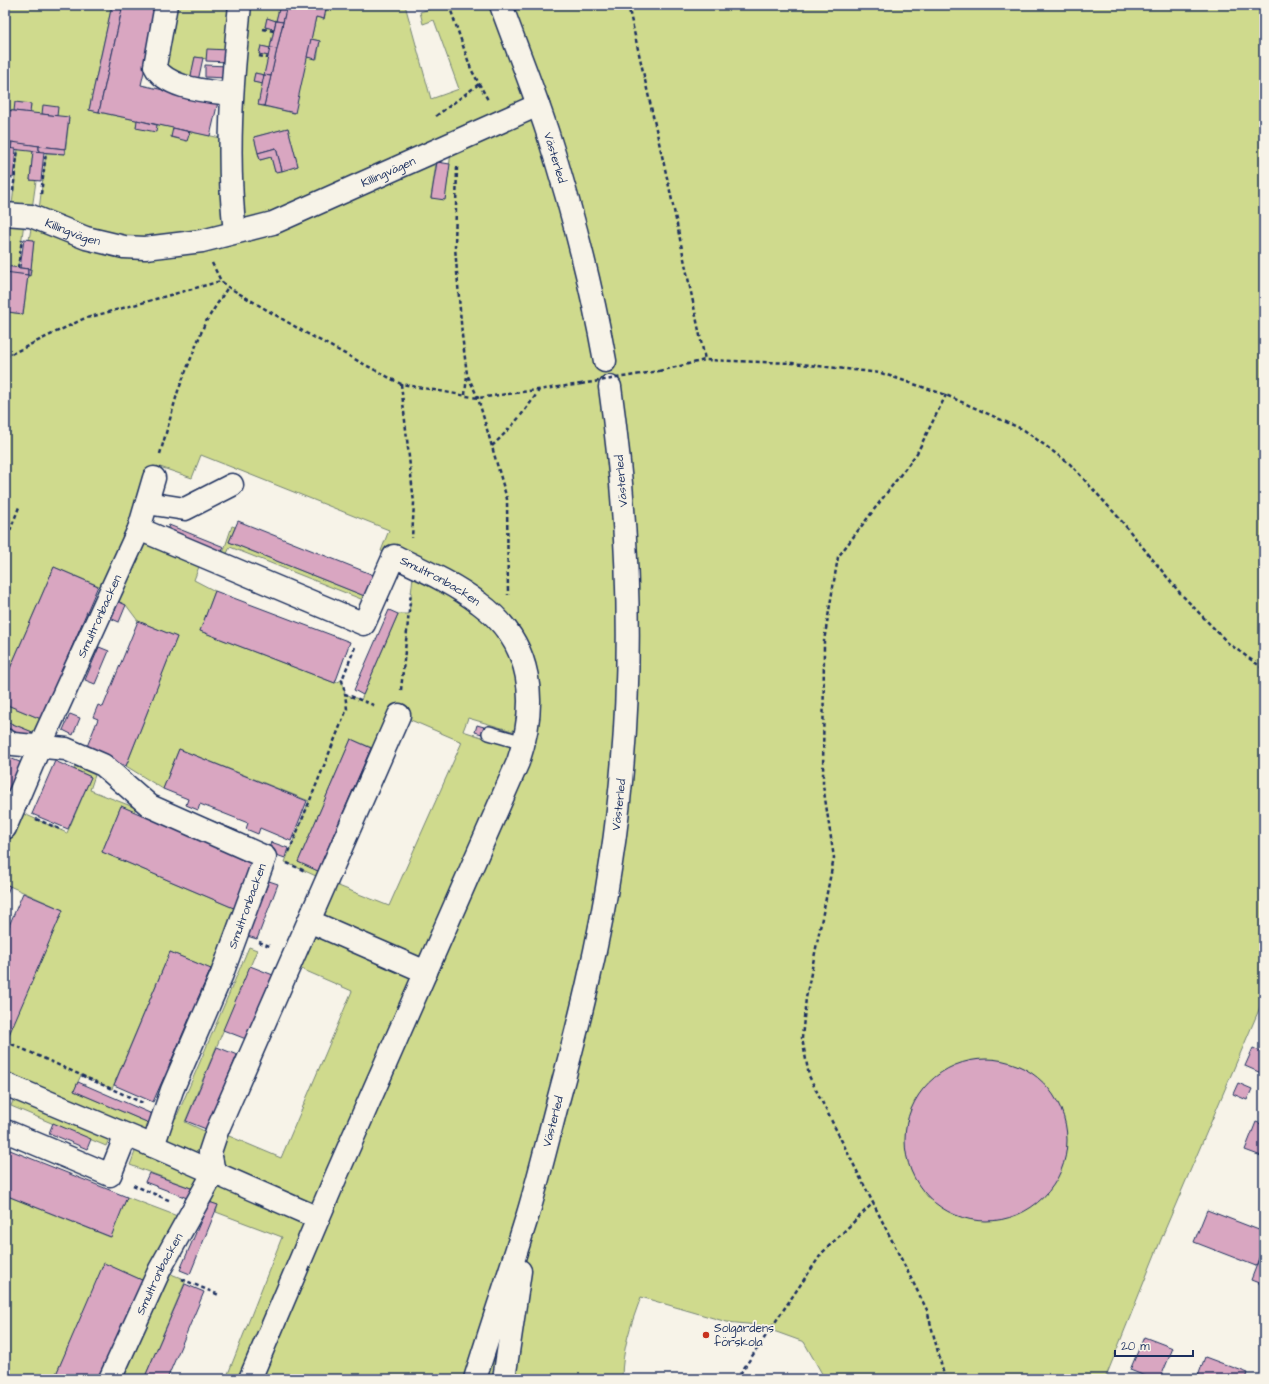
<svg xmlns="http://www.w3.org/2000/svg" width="1269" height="1384" viewBox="0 0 1269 1384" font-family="'Architects Daughter',sans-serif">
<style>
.green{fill:#cfda8d;stroke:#758476;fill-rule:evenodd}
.building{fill:#d9a6c1;stroke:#1b2f5e}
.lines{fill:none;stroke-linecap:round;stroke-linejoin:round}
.service-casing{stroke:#1b2f5e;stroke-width:16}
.minor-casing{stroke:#1b2f5e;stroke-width:25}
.tertiary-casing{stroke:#1b2f5e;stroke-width:25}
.path{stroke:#1b2f5e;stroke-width:2.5;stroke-dasharray:4 3;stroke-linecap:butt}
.service{stroke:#f7f3e8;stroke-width:13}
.minor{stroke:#f7f3e8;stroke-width:22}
.tertiary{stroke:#f7f3e8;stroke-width:22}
.path-bridge{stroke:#1b2f5e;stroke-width:2.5;stroke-dasharray:4 3;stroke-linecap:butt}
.poi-dot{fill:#c8321e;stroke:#f7f3e8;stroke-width:1.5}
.labels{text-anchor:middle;stroke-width:3.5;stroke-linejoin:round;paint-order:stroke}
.street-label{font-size:12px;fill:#1b2f5e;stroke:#f7f3e8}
.poi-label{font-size:12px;fill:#1b2f5e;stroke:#f7f3e8;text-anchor:start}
</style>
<rect width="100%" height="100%" fill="#f7f3e8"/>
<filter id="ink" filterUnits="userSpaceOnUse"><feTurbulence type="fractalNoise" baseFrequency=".025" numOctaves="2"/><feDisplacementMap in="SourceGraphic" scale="8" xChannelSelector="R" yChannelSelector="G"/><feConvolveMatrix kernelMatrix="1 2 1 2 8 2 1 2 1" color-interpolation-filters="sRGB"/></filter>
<g filter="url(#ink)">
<g class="green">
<path d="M 5,5 L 112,5 L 89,110 L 230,140 L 235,51 L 207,59 L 195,57 L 189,87 L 164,77 L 166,5 L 280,5 L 276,21 L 267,18 L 265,27 L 274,29 L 270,48 L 261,46 L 259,54 L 269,56 L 264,75 L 255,73 L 253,82 L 263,84 L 258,105 L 294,113 L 307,57 L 317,59 L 320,41 L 311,39 L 316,17 L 324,19 L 326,5 L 405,5 L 431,99 L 459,89 L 434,20 L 423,24 L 420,12 L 430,9 L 429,5 L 1264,5 L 1264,998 L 1164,1232 L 1105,1379 L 825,1379 L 804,1342 L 757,1325 L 727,1322 L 641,1297 C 631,1324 622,1349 622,1379 L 226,1379 L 282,1237 L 216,1212 L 218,1205 L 209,1202 L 199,1191 L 130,1165 L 139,1141 L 113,1130 L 106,1146 L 11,1106 L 17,1090 L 5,1084 L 5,1041 L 63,910 L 5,884 L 5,819 L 13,809 L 67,833 L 91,777 L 74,769 L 75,766 L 95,775 L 90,790 L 136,808 L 134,812 L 121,806 L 102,852 L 236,909 L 222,974 L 170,952 L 112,1089 L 81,1075 L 74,1091 L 156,1126 L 164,1113 L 176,1118 L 249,947 L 257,950 L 185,1122 L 215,1136 L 217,1131 L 281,1158 L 352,991 L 290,964 L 326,881 L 389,906 L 462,742 L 399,715 L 382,752 L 351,739 L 298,862 L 318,871 L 316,876 L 285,862 L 309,801 L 179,749 L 163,789 L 126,766 L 177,637 L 138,621 L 126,605 L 117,601 L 111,591 L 54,567 L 5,680 L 5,304 L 9,304 L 8,312 L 23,314 L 28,275 L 30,275 L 34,241 L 29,240 L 33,217 L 38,218 L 46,153 L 65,154 L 69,118 L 5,110 ZM 288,128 L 298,166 L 275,172 L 271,157 L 260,160 L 254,137 ZM 452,144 L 445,199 L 431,198 L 438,150 ZM 201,455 L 389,530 L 381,551 L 414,566 L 409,614 L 398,614 L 361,700 L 345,694 L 342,680 L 335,683 L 200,631 L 215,591 L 194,580 L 203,556 L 139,529 L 157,466 L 192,478 ZM 468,718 L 526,735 L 522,750 L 463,731 Z"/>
<polygon points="18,149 33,151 30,180 36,181 31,216 25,215 18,268 5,266 5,214 11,214"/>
<polygon points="232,526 235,527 229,542 367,597 366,601 230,547 225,558 222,556"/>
<polygon points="5,704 41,719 35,733 5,721"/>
<polygon points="5,1195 110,1237 127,1197 188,1220 144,1281 105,1264 54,1379 14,1379 5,1374"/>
<polygon points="166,1272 186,1280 144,1379 119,1379"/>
</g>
<g class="building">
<polygon points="112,5 123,5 99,112 89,110"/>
<polygon points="123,5 159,5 141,85 218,102 210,136 99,112"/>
<polygon points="280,5 287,5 283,22 276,21"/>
<polygon points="287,5 327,5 324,19 316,17 295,113 264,106"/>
<polygon points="267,18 276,21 274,29 265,27"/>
<polygon points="276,21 283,22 277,49 270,48"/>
<polygon points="311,39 320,41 316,59 307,57"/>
<polygon points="261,46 270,48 269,56 259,54"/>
<polygon points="270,48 277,49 271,76 264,75"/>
<polygon points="207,49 229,50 228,62 206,61"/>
<polygon points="195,57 203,58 198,81 190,80"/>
<polygon points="205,65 227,66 226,78 205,77"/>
<polygon points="255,73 264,75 263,84 253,82"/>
<polygon points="264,75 271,76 264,106 258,105"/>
<polygon points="15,102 31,104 30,113 14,111"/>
<polygon points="43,105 58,107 57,116 42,114"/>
<polygon points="5,110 69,117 65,149 5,142"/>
<polygon points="137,120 157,125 156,132 136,128"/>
<polygon points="173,128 190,132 187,141 171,137"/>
<polygon points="288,128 298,166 282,171 276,148 258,153 254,137"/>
<polygon points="5,142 12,142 11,149 5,148"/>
<polygon points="12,142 39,146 39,152 11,149"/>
<polygon points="39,146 65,149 65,154 39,152"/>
<polygon points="6,148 16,149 13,178 5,177"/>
<polygon points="276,148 282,171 275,172 271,157 260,160 258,153"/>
<polygon points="33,151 44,152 41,181 30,180"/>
<polygon points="437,162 450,164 445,200 431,198"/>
<polygon points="24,239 34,240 31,269 20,268"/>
<polygon points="5,266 28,269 28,275 5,273"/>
<polygon points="28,269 31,269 30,276 28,275"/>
<polygon points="5,272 28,275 23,314 8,312 9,304 5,304"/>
<polygon points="238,521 376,576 367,597 229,542"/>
<polygon points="169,525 224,547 220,556 165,535"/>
<polygon points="54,567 98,586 41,719 5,704 5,680"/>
<polygon points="215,591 350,642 335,683 200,631"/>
<polygon points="117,601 126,605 119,622 110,618"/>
<polygon points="389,610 398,614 363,695 354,690"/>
<polygon points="138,621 177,637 126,766 86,749 98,719 93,717 98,705 103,707"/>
<polygon points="99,647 109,651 95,684 85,680"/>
<polygon points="70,714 80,718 73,735 63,730"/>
<polygon points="5,721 35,733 31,743 5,732"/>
<polygon points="477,725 484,727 482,734 475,732"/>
<polygon points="351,739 371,748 318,871 298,862"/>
<polygon points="179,749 307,801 291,841 260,828 258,834 246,829 248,823 200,804 198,810 186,805 188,799 163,789"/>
<polygon points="5,756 22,763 5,802"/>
<polygon points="55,761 91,777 68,829 32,814"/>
<polygon points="121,806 255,864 236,909 102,852"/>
<polygon points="205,818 238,831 236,836"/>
<polygon points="271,842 288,848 285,858 268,852"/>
<polygon points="269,881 278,884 257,939 247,936"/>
<polygon points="5,884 10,886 5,898"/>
<polygon points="23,893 63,910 8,1037 5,1036 5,935"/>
<polygon points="170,952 211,969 197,1000 202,1003 197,1015 192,1012 169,1066 175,1068 170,1080 164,1077 153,1102 114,1085"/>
<polygon points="250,966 273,975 246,1039 223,1030"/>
<polygon points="217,1047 237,1055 206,1129 186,1121"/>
<polygon points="1253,1048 1264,1053 1264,1067 1261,1073 1245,1066"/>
<circle cx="986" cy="1140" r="81"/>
<polygon points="78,1082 159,1117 156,1126 74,1091"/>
<polygon points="1238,1083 1252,1089 1247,1100 1233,1094"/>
<polygon points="1256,1122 1264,1125 1264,1157 1245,1150"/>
<polygon points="53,1123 91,1139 87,1149 49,1133"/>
<polygon points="5,1148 127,1197 111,1237 5,1195"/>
<polygon points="149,1173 199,1191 195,1201 145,1182"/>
<polygon points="209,1202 218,1205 190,1274 180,1270"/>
<polygon points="1207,1210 1264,1232 1264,1245 1256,1266 1194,1242"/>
<polygon points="1263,1249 1264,1250 1264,1285 1251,1280"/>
<polygon points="104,1263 144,1281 101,1379 54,1379"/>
<polygon points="185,1284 204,1292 167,1379 144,1379"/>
<polygon points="1144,1337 1173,1348 1160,1379 1153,1379 1130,1370"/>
<polygon points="1205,1357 1248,1373 1246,1379 1197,1379"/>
</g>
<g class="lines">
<defs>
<polyline id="service" points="489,733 524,743"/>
<g id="minor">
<path d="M 166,5 L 155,66 C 166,89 208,91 231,94"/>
<path id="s1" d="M 5,214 L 31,216 L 86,238 L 124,247 L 145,248 L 202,241 L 273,223 L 538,105"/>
<path d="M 235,232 C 226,157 232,81 240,5"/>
<polyline points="147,503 185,509 232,485"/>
<path id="s2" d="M 139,529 L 364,624 L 394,556 C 423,570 453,583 479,603 C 534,643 538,703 518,762 L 337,1174 L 250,1379"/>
<polyline points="5,740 13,744 66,749 103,765 150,806 265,857 222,974 172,1090 153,1146"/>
<path id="s3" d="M 5,828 L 40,746 L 139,529 L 154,478"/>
<polyline points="309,921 426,972"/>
<polyline points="5,1084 153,1146 318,1218"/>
<polyline points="8,1132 110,1175 126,1135"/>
<path id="s4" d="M 110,1379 L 160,1269 L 214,1172 L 210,1152 L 217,1131 L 399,715"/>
</g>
<g id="tertiary">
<path id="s5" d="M 501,5 C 516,47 533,88 547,131 C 571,206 591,283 605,361"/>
<path id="s6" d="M 475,1379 C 492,1324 511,1269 528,1214 C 539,1177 548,1139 558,1101 C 579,1023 599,944 611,863 C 635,705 632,545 610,387"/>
<polyline points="504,1379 520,1271"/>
</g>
</defs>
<use href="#service" class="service-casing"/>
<use href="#minor" class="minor-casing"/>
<use href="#tertiary" class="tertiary-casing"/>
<g class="path">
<polyline points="269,5 279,7"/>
<polyline points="449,5 471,69 488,100"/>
<polyline points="628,5 670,191 705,360"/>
<polyline points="263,29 274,31"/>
<polyline points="259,56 268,58"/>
<polyline points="436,116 479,84"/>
<polyline points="457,167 455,247 462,335 467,374 478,398 507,499 508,595"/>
<polyline points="13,191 18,149"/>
<polyline points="41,194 46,153"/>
<polyline points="212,263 221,281"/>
<polyline points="18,268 22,239"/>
<polyline points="5,357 83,319 221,281 228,287 306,333 401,384 478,398 581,384"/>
<polyline points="659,371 705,360 792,363 881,373 946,395 1024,430 1070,464 1119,518 1180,593 1228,643 1264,669"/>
<polyline points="401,384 414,503 412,538"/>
<polyline points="465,395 467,375"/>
<path d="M 492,446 C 510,429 526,411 539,390"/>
<polyline points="160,454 178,391 205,323 228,287"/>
<polyline points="5,544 19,507"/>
<polyline points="355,647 342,680 345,694 376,706"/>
<polyline points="401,690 411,592"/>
<polyline points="36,819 62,830"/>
<polyline points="289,852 347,709 345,694"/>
<polyline points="287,863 305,871"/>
<polyline points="259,942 272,947"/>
<polyline points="5,1041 143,1103"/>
<polyline points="133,1185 171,1201"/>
<polyline points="182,1279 219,1295"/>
<polyline points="740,1374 822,1253 873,1203"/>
<polyline points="945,1379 927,1310 809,1076 802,1038 806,998 834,858 823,785 824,641 838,557 917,453 946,395"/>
</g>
<use href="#service" class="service"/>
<use href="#minor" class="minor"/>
<use href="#tertiary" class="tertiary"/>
<polyline class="path-bridge" points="581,384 659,371"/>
</g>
</g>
<circle class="poi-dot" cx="706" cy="1335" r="4"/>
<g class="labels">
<g class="street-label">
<text dy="4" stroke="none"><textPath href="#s5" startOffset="162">Västerled</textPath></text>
<text dy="4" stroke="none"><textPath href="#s1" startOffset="402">Killingvägen</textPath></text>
<text dy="4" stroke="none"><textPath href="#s1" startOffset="71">Killingvägen</textPath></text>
<text transform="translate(621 481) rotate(-95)" y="4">Västerled</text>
<text dy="4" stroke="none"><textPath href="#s2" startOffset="371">Smultronbacken</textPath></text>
<text dy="4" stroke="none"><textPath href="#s3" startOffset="232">Smultronbacken</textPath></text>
<text dy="4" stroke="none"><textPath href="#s6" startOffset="593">Västerled</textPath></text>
<text transform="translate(247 906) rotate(-70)" y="4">Smultronbacken</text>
<text dy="4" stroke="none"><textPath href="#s6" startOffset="269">Västerled</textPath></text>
<text dy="4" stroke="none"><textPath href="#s4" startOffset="116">Smultronbacken</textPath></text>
</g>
<g class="poi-label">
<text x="714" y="1332">Solgårdens<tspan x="714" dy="14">förskola</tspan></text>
</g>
</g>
<rect width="1269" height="1384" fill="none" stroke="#f7f3e8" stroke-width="20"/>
<rect x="10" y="10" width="1249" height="1364" fill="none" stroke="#1b2f5e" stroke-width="1.5" filter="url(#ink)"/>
<path d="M1115 1350v6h78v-6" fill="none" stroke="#1b2f5e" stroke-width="2"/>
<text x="1121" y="1350" font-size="12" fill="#1b2f5e" stroke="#f7f3e8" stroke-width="3" paint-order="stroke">20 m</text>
</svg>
